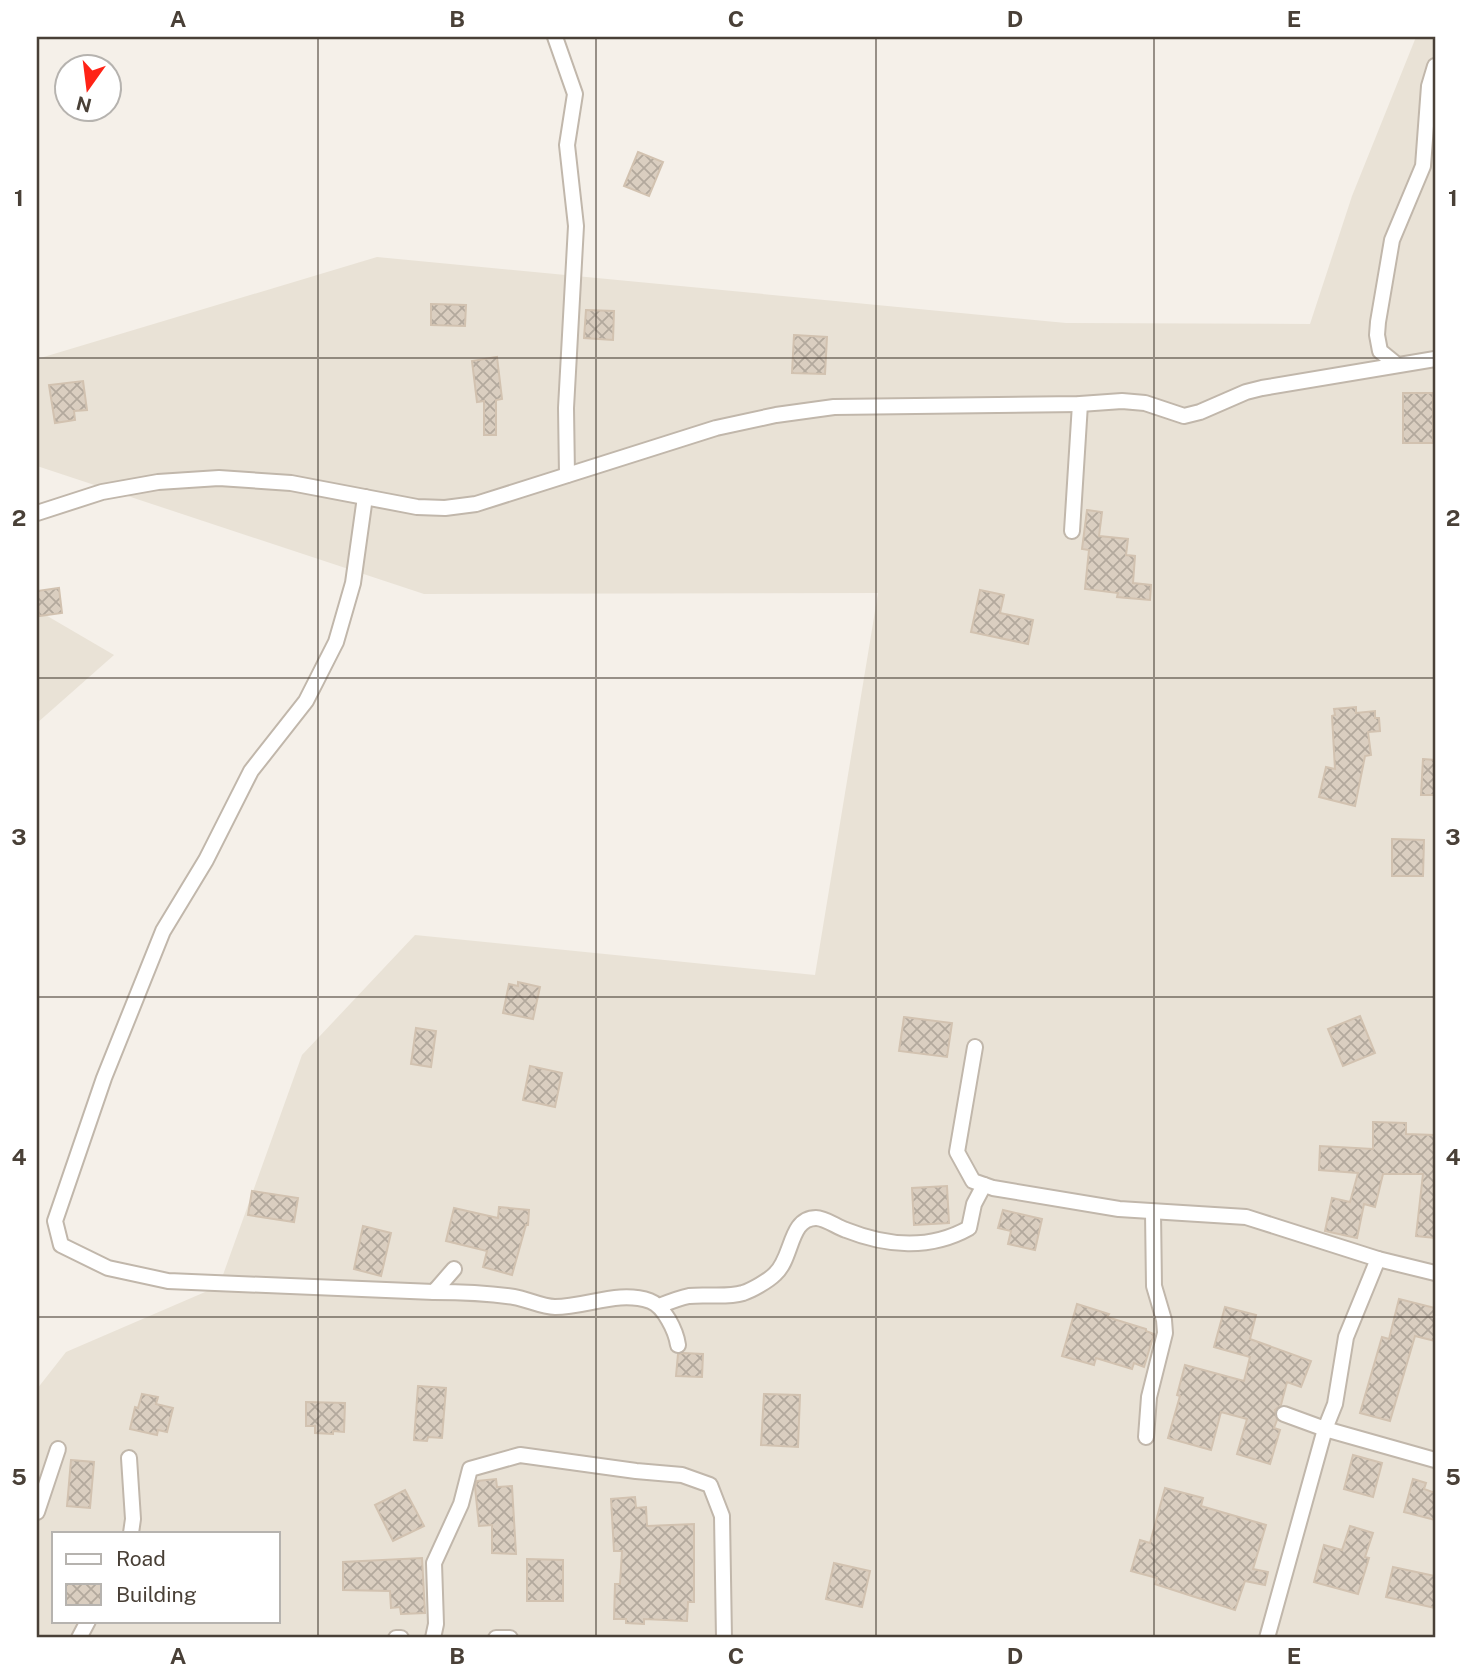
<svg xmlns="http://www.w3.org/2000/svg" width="1472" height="1675" viewBox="0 0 1472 1675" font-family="'Public Sans',sans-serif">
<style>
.residential{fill:#e9e2d6;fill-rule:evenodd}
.building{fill:url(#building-cross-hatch);stroke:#d2c2b0;stroke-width:2}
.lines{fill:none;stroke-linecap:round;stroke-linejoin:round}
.minor-casing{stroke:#c1b7ab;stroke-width:18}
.minor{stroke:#fff;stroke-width:14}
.grid{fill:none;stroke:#494037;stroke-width:2;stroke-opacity:0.55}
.neatline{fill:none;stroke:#494037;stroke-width:2.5}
.grid-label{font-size:23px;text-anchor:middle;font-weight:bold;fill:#494037}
</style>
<defs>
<pattern id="building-cross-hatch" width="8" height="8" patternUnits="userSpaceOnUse" patternTransform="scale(1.75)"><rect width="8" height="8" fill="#dacec0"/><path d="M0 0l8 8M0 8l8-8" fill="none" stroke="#b3a99d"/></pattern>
</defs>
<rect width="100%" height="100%" fill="#f5f0e9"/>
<g class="residential">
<path d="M 1416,37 L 1435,37 L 1435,1638 L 37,1638 L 37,1389 L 66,1352 L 219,1286 L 302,1055 L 415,935 L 815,975 L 878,593 L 424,594 L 37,466 L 37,359 L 377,257 L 1066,323 L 1310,324 L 1352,196 ZM 54,1533 L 278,1533 L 278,1621 L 54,1621 Z"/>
<polygon points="37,610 114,655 37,723"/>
</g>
<g class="building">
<polygon points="638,152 663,162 649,196 624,186"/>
<polygon points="431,304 466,305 465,326 431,325"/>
<polygon points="586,310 614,311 613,340 584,338"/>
<polygon points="794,335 827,337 825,374 792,373"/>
<polygon points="497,357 502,399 496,400 496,435 484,435 484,401 477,402 472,361"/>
<polygon points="83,381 87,410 74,411 75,420 55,423 49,385"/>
<rect x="1403" y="393" width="30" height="50"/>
<polygon points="1087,510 1102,512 1099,536 1128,539 1126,555 1135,556 1133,583 1151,585 1150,600 1117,597 1118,593 1085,589 1089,550 1082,549"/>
<polygon points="59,588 62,613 39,616 37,591"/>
<polygon points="980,590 1004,595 1000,613 1033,620 1028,644 971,632"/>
<polygon points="1356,707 1356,713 1375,711 1375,718 1379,718 1380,731 1368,732 1371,755 1365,756 1355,806 1319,797 1326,767 1335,769 1332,716 1335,715 1334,709"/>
<polygon points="1423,759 1435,760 1435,795 1421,795"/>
<polygon points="1392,839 1424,840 1423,876 1392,876"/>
<polygon points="518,982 540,987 533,1019 503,1013 509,984 518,986"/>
<polygon points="1360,1016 1375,1053 1343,1066 1328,1029"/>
<polygon points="904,1017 952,1023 947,1057 899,1051"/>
<polygon points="416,1028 436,1031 431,1067 411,1064"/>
<polygon points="530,1066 562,1073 555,1107 523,1100"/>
<polygon points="1373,1122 1406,1123 1406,1134 1435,1135 1435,1238 1416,1236 1423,1174 1383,1174 1375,1207 1364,1204 1357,1238 1325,1231 1332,1198 1350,1202 1358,1173 1319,1170 1320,1146 1373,1149"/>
<polygon points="947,1186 949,1223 914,1225 912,1188"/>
<polygon points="252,1191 298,1198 294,1222 248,1215"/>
<polygon points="499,1207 529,1210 528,1225 526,1225 512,1275 483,1267 487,1251 446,1241 454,1208 498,1218"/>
<polygon points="1003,1210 1042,1219 1035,1250 1008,1244 1011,1231 998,1228"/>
<polygon points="363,1226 391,1233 381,1276 354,1269"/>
<polygon points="1399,1299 1435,1308 1435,1341 1415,1336 1390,1421 1360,1413 1382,1337 1389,1339"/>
<polygon points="1077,1304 1109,1314 1107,1317 1146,1329 1146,1331 1154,1334 1144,1367 1134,1363 1132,1369 1096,1358 1094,1365 1062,1356"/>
<polygon points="1225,1307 1256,1315 1250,1339 1311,1361 1301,1387 1287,1382 1281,1405 1275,1410 1277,1420 1274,1428 1280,1430 1270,1464 1237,1454 1247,1419 1221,1412 1211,1450 1168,1438 1180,1396 1177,1395 1185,1365 1244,1381 1250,1357 1214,1347"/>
<polygon points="683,1353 703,1354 702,1377 676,1376 678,1354"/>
<polygon points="418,1386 446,1388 442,1438 428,1437 427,1441 414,1440"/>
<polygon points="142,1394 158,1397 156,1404 173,1408 167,1432 158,1430 157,1435 130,1429 135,1407 138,1408"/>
<polygon points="764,1394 800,1395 798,1447 761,1445"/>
<polygon points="306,1402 345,1403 344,1432 333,1431 333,1434 315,1433 315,1426 306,1426"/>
<polygon points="1353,1455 1382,1463 1373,1497 1344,1489"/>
<polygon points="71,1460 94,1462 90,1508 67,1506"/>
<polygon points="496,1479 497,1487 512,1486 516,1554 492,1553 492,1525 479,1526 475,1487 477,1481"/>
<polygon points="1413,1479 1426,1483 1424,1489 1435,1493 1435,1520 1404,1512"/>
<polygon points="1165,1488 1203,1498 1201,1506 1266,1525 1253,1569 1268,1572 1265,1585 1245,1581 1235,1610 1155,1584 1157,1578 1131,1571 1140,1540 1150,1543"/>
<polygon points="405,1490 424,1526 393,1541 375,1505"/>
<polygon points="635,1497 636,1508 646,1507 647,1526 694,1524 694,1602 688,1602 687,1621 644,1619 644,1624 626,1623 626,1619 614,1619 615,1584 620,1584 622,1551 614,1551 611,1499"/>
<polygon points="1350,1526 1373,1533 1365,1557 1369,1558 1358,1594 1314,1582 1324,1545 1342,1550"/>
<polygon points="422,1558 425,1613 401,1614 400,1607 391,1608 390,1591 343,1590 343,1562"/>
<polygon points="527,1559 563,1560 563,1601 527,1601"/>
<polygon points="834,1563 870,1571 862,1607 826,1599"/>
<polygon points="1393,1567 1435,1576 1435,1608 1386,1597"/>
</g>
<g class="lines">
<defs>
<g id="minor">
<polyline points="555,37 575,94 567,145 576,226 566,408 567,475"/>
<polyline points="1396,364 1380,351 1377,335 1378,322 1392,240 1423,166 1429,86 1435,66"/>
<polyline points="365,497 353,583 336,642 306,701 251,771 206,860 163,931 104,1078 55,1221 61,1245 108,1268 168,1281 434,1292 454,1269"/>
<polyline points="37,513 102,492 158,482 219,478 291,483 417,507 445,508 476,504 716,428 776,415 834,407 1080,404 1122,401 1145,403 1184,416 1200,412 1246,392 1262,388 1435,359"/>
<polyline points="1072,531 1080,404"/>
<polyline points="975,1047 957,1152 973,1181 993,1188 1119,1209 1246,1217 1378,1259 1435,1273"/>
<path d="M 434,1292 C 460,1292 487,1293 514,1297 C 527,1299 542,1307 555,1307 C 587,1307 618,1290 650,1301 C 664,1306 676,1331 678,1345"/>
<path d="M 659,1306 C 669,1302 679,1298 689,1296 C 706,1294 726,1298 743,1293 C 752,1290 768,1281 775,1274 C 793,1258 789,1218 816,1218 C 825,1218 837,1227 846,1230 C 886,1246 930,1250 969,1228 L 974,1204 L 984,1185"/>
<polyline points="1284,1414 1325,1429 1435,1460"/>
<polyline points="1146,1437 1149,1397 1165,1333 1164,1320 1154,1286 1153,1213"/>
<polyline points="129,1458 133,1519 131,1533"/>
<polyline points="37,1512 58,1449"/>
<polyline points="79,1638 88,1621"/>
<polyline points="396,1638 401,1638"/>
<polyline points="433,1638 436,1624 434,1563 461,1504 470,1469 520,1455 636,1471 682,1475 710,1485 722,1516 724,1638"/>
<polyline points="496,1638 510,1638"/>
<polyline points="1267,1638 1325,1429 1335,1404 1346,1337 1378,1259"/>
</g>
</defs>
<use href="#minor" class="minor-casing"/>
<use href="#minor" class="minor"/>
</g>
<path class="grid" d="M 318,37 L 318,1638M 596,37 L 596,1638M 876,37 L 876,1638M 1154,37 L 1154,1638M 37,358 L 1435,358M 37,678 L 1435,678M 37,997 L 1435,997M 37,1317 L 1435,1317"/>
<rect width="1472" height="1675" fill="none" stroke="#ffffff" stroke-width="77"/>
<rect x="52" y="1532" width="228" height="91" fill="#ffffff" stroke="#b6b3af" stroke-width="2"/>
<rect x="66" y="1554" width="35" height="10" fill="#ffffff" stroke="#b6b3af" stroke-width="2"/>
<text x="116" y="1566" font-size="21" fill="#494037">Road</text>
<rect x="66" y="1584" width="35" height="21" fill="url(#building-cross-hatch)" stroke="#b6b3af" stroke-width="2"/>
<text x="116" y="1602" font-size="21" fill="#494037">Building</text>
<g transform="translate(88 88) rotate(194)"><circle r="33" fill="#ffffff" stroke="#b6b3af" stroke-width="2"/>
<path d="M0-5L12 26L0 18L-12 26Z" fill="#ff2316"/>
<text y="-10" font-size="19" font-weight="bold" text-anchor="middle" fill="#494037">N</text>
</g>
<rect x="38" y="38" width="1396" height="1598" class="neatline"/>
<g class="grid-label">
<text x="178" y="27">A</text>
<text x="457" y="27">B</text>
<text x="736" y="27">C</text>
<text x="1015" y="27">D</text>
<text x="1294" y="27">E</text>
<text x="19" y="206">1</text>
<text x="1453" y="206">1</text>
<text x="19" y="526">2</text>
<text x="1453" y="526">2</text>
<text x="19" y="845">3</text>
<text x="1453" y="845">3</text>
<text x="19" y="1165">4</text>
<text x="1453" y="1165">4</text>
<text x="19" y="1485">5</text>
<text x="1453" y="1485">5</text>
<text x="178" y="1664">A</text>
<text x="457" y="1664">B</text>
<text x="736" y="1664">C</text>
<text x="1015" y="1664">D</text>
<text x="1294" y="1664">E</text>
</g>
</svg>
